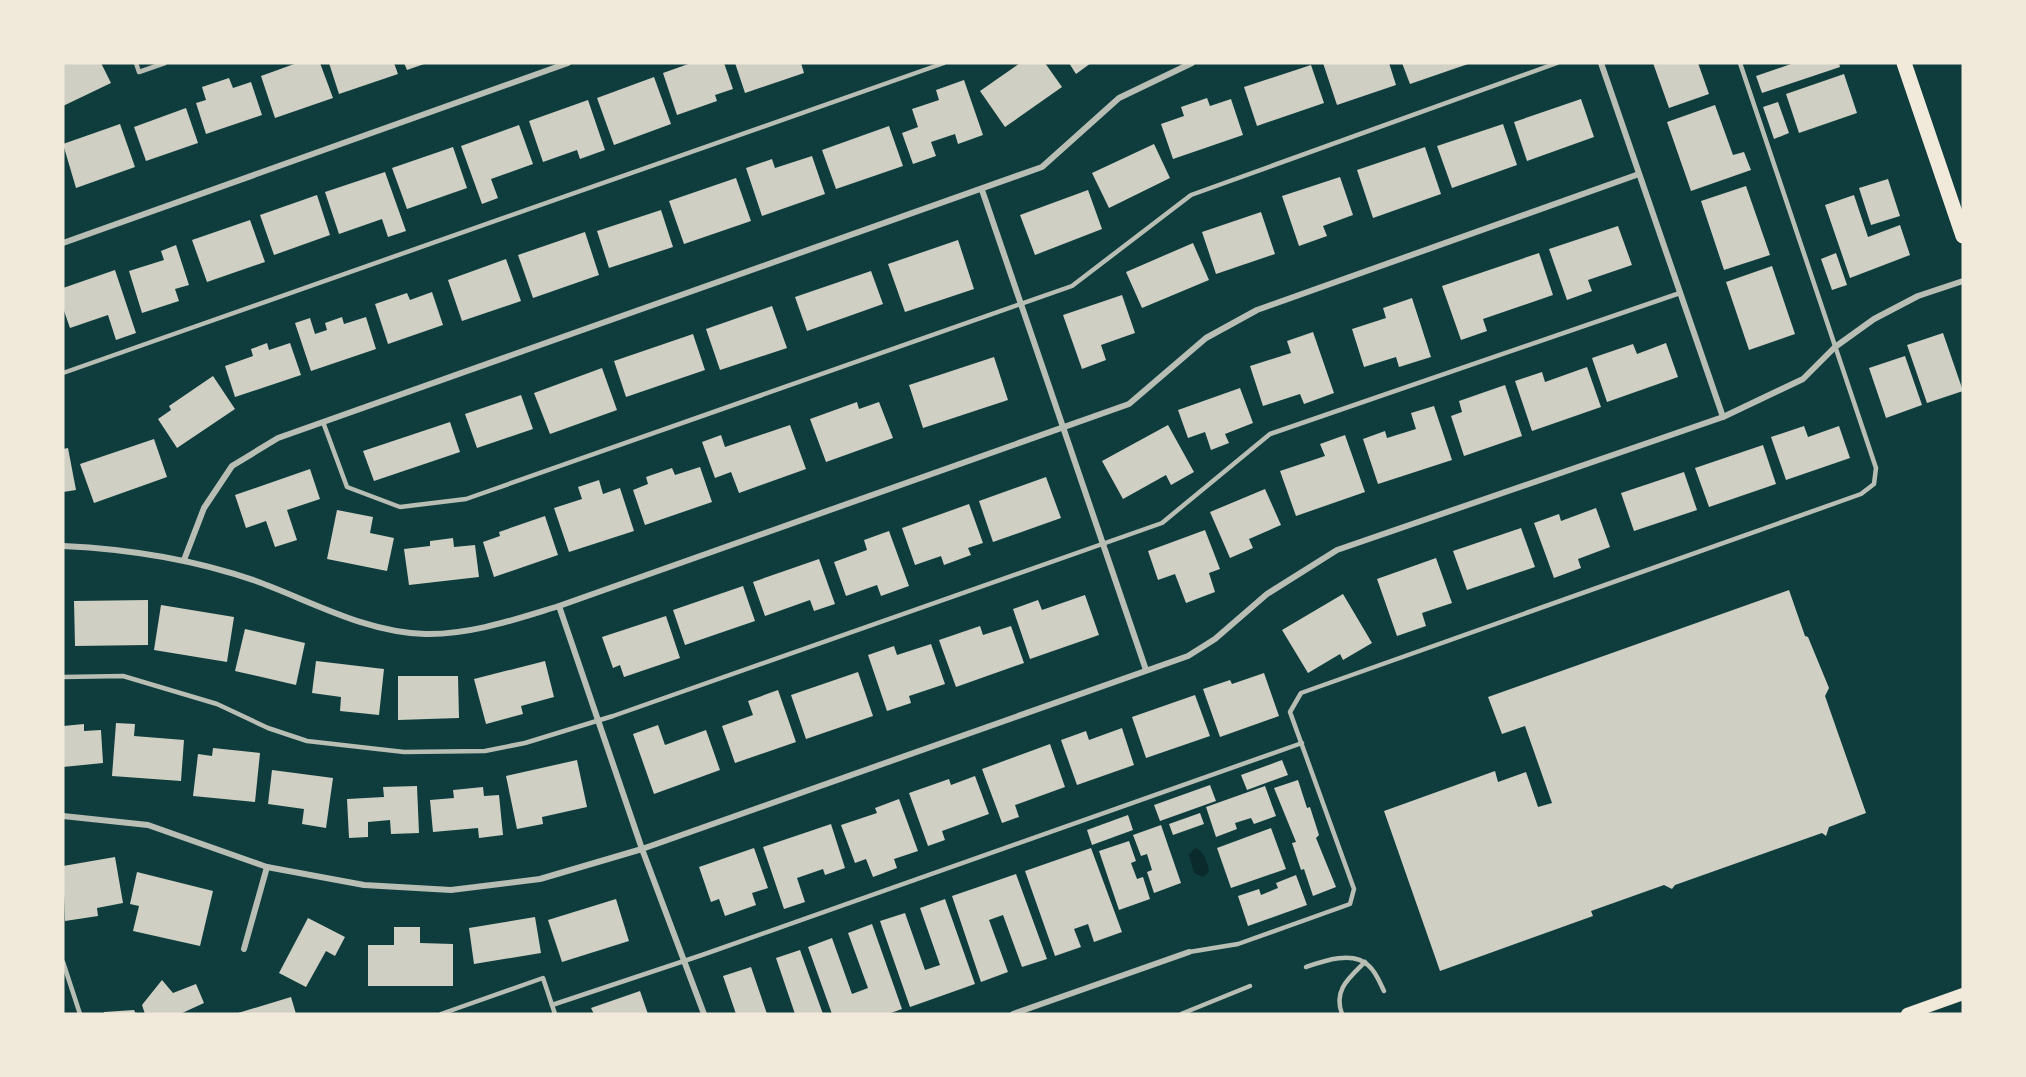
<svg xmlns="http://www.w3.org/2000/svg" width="2026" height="1077" viewBox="0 0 2026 1077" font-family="'Noto Serif',serif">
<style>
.water{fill:#0a2a2b}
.building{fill:#cfcfc3}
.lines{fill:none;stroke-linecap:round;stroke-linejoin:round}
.service{stroke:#b8beb3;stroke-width:4.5}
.minor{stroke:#b8beb3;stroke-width:6}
.secondary{stroke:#f1e9da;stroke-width:12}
.primary{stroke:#f1e9da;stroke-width:15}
</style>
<rect width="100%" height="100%" fill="#0f3d3e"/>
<path class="water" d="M 1195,848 C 1204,851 1208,863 1209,872 L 1203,877 L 1194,873 L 1189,855 Z"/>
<g class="building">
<polygon points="63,63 101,63 111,83 63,106"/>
<polygon points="297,63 320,63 333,98 275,118 261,76"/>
<polygon points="329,63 394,63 398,74 339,94"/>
<polygon points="404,63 427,63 407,70"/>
<polygon points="691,63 724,63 733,89 715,95 717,101 677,115 663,73"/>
<polygon points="735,63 801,63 804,73 745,93"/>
<polygon points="1020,63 1045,63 1062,87 1005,127 980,91"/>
<polygon points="1069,63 1091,63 1076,74"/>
<polygon points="1323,63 1389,63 1396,85 1337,105"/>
<polygon points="1402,63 1471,63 1410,84"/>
<polygon points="1653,63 1698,63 1709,94 1669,108"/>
<polygon points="1794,63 1839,63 1840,67 1762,93 1756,76"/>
<polygon points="1311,65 1324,103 1257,126 1244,87"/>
<polygon points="1844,74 1857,113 1799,133 1786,94"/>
<polygon points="654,77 671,124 614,145 597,98"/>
<polygon points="229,78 233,88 251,82 262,115 206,134 196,103 206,100 202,87"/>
<polygon points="964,80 983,135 958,144 955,134 931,142 936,156 913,164 902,133 918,127 912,109 939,100 936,90"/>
<polygon points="1207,98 1210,106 1231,99 1243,135 1173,159 1161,124 1184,116 1181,107"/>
<polygon points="1581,99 1594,137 1527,161 1514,122"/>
<polygon points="588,100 605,150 580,159 577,150 543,162 529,121"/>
<polygon points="1778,102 1789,133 1774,139 1763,107"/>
<polygon points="1715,105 1733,155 1744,152 1751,170 1691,191 1667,122"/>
<polygon points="186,108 198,143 146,161 134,127"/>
<polygon points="120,124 135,167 76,188 63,144"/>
<polygon points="1503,124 1517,165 1452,188 1437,146"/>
<polygon points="519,125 533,164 491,179 498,198 482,204 461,146"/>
<polygon points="889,126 903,166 836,189 822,150"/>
<polygon points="1154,144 1170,178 1109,208 1092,173"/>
<polygon points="453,147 467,188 407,209 392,168"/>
<polygon points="1425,147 1441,194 1373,218 1357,170"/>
<polygon points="812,156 825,194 762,216 746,168 772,159 775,168"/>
<polygon points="385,172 406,231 388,237 382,219 339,234 325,192"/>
<polygon points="1340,177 1353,215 1323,226 1327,236 1299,246 1282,196"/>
<polygon points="736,178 751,221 684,244 669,201"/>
<polygon points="1888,179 1900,216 1871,225 1859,188"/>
<polygon points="1746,186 1770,255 1724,270 1701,201"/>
<polygon points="1088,190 1102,229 1035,255 1020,215"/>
<polygon points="317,195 330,235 274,255 260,215"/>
<polygon points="1854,195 1868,237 1900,225 1910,255 1850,278 1825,205"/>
<polygon points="661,210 673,247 609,268 597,231"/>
<polygon points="1261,212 1275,254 1216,274 1202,232"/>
<polygon points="250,220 265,262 207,282 192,240"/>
<polygon points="1618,226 1632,265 1588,280 1592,291 1567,300 1549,249"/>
<polygon points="585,232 599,275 533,298 518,255"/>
<polygon points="958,240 974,289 905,312 888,264"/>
<polygon points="1193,243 1209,280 1142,308 1126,272"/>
<polygon points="176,245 189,285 175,289 179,301 142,313 129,271 164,260 161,251"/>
<polygon points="1539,253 1553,295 1483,319 1487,331 1461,340 1442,286"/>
<polygon points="1836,253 1847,285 1832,290 1821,259"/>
<polygon points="506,259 521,301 462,321 448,280"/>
<polygon points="1772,266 1795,334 1749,350 1726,282"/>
<polygon points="115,270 136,333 116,340 108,315 70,328 63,308 63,288"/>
<polygon points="871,271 883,304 807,331 795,297"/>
<polygon points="432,292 443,325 388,344 375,304 407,293 410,300"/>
<polygon points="1122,295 1135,333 1101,345 1106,360 1082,369 1063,315"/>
<polygon points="1412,298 1431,357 1399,367 1396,357 1364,367 1352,329 1386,318 1383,308"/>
<polygon points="772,306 787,348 720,370 706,329"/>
<polygon points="342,317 344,324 366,317 376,349 311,371 295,323 310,318 315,334 327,330 325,323"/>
<polygon points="1313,332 1334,393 1304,404 1300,394 1263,406 1250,366 1291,353 1287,341"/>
<polygon points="1943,333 1963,391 1927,403 1907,345"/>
<polygon points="693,334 705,370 626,397 614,361"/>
<polygon points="267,343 269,350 290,343 301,375 235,397 225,366 253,356 251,349"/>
<polygon points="1666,343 1678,377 1607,402 1592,358 1633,344 1637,354"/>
<polygon points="1905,356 1922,405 1886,418 1869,368"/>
<polygon points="994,357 1008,400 923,428 909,385"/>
<polygon points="1587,367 1601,407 1532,431 1515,381 1542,372 1545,382"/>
<polygon points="602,368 617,410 550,434 534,393"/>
<polygon points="213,376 235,409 177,448 158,419 171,410 169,406"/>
<polygon points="1505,385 1522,436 1464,456 1451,416 1462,412 1459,401"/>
<polygon points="1240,388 1253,423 1225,434 1229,443 1211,450 1205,432 1188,438 1178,410"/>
<polygon points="521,395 533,429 477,448 465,414"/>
<polygon points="857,402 859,409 879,402 893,438 826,462 810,419"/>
<polygon points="1434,406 1452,460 1378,484 1363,439 1385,431 1387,438 1416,429 1411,413"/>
<polygon points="450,422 460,452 374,481 363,451"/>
<polygon points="790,425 806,469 739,493 731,472 715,478 702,442 721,435 725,447"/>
<polygon points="1168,425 1194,472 1171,485 1166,475 1123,499 1102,461"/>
<polygon points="1804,426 1808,437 1839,426 1850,458 1786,480 1771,437"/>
<polygon points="1345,435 1365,492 1296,516 1280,471 1325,456 1320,444"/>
<polygon points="154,439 167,477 94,503 80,464"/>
<polygon points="1763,445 1776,484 1709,507 1695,468"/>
<polygon points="68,448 76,490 63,492 63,449"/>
<polygon points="700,467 712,502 645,525 633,490 648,484 646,477 672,468 675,475"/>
<polygon points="310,469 320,499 287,510 297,540 275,547 266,521 246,528 235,495"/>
<polygon points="1684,472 1697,510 1634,531 1621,493"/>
<polygon points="1046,477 1061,518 993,542 979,501"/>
<polygon points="599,480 603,494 620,488 634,531 569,552 554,508 582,499 578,487"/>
<polygon points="1265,489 1281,525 1249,539 1253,548 1230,558 1210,512"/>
<polygon points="969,504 983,543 968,548 971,555 944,565 941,556 915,565 902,528"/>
<polygon points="1596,508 1610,547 1578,559 1581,568 1554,578 1534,523 1559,514 1561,521"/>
<polygon points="337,510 373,517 370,533 394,538 387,571 327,559"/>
<polygon points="545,516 558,555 494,577 483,542 500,536 499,532"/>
<polygon points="1521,528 1535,567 1467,590 1453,551"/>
<polygon points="1205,530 1220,569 1209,573 1215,592 1186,603 1175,574 1158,580 1148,551"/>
<polygon points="889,531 909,586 881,596 877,585 846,596 834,562 867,550 864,540"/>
<polygon points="453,538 454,547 475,545 479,577 409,585 404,549 430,546 430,541"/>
<polygon points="1436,558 1452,603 1422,613 1426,626 1397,636 1377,579"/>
<polygon points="819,559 835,604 814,611 810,600 765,616 753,582"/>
<polygon points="743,586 755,621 685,645 673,610"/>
<polygon points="1789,590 1805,636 1808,637 1829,688 1825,696 1866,813 1829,827 1826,836 1822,833 1675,885 1672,889 1664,885 1591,911 1593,916 1440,971 1384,811 1495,771 1498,782 1526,772 1538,807 1552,803 1525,726 1502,734 1488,697"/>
<polygon points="1343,594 1372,643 1343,660 1340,654 1308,673 1282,630"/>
<polygon points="1085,595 1099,635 1030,659 1013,609 1038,600 1042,610"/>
<polygon points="148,600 148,645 75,646 74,601"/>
<polygon points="161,605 234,617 227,662 154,650"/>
<polygon points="666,616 680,658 624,677 620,665 613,668 602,637"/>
<polygon points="980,626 983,635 1011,626 1024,663 956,687 939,640"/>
<polygon points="245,629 305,643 296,685 235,671"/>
<polygon points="931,644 945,684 909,696 911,703 887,711 868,655 894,646 897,655"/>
<polygon points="316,661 384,669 379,715 340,711 341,697 312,693"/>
<polygon points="545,661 554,697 521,706 523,714 486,724 474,679"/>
<polygon points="858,672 873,716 806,739 791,695"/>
<polygon points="1264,673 1279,716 1220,737 1203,689 1230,680 1232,684"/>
<polygon points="398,676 458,676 459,718 398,720"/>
<polygon points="778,690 796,742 735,763 722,726 753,715 748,701"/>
<polygon points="1195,695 1210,736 1146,758 1132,717"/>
<polygon points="116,723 135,724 134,736 184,740 181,781 112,776"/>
<polygon points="84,724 84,731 101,730 103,763 63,767 63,726"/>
<polygon points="658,725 665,745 706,730 720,770 654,794 633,734"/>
<polygon points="1122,728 1134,765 1077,785 1061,740 1086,731 1089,740"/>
<polygon points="1050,744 1065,787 1015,805 1019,817 1002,823 982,769"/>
<polygon points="213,748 260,753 255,802 193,796 198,754 212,756"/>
<polygon points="577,760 587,807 542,817 543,824 517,829 506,776"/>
<polygon points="1282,760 1288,775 1247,790 1241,775"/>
<polygon points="272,770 333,778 326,828 302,824 304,809 268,804"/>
<polygon points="975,776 989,814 942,831 945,840 928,846 909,793 949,779 951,785"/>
<polygon points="1298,780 1307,808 1310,807 1319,835 1316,838 1336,887 1313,896 1304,869 1301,870 1292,843 1296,842 1274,788"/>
<polygon points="1210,785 1216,801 1160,821 1154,805"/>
<polygon points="417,786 419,833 391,834 390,820 368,822 368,837 349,838 347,799 384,797 383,787"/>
<polygon points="1265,786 1276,816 1254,824 1251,818 1235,823 1237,829 1216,837 1206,807"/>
<polygon points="483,787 484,796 499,795 503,835 479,838 478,828 433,832 430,800 454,798 453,790"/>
<polygon points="899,799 918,851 894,859 897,868 873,877 866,859 855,863 841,825 877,813 875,808"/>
<polygon points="1200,813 1204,824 1173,835 1169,824"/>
<polygon points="1128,815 1133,830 1092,845 1087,830"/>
<polygon points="831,824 845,868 825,875 823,869 797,878 805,902 784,909 763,847"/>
<polygon points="1161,825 1181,883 1154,893 1147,872 1152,870 1147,854 1141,856 1133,835"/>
<polygon points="1271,828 1286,869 1231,888 1217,848"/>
<polygon points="1129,841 1136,861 1131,863 1137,879 1143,877 1150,899 1119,910 1099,851"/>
<polygon points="754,848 768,888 752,893 756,905 725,916 719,899 711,902 699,867"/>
<polygon points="1091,848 1122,932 1094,942 1088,924 1074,929 1081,947 1055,956 1025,871"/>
<polygon points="115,857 123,903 97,908 98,916 65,921 63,866"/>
<polygon points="137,872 213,891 200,946 133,931 139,906 130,904"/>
<polygon points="1016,874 1047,959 1022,967 1003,915 989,920 1008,972 981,982 952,896"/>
<polygon points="1296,875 1307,905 1248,926 1238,896 1259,889 1261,895 1278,888 1276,883"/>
<polygon points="616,899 629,941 562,962 548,920"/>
<polygon points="945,899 975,984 910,1007 880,921 905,913 925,970 940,965 920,908"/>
<polygon points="535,917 541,953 474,964 469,928"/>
<polygon points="308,918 345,937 335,956 326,951 306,987 279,973"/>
<polygon points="872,924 902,1009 888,1014 832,1014 808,947 832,938 852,994 868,988 848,933"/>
<polygon points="394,927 420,927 420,943 453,944 453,986 368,986 368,945 394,945"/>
<polygon points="800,950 823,1014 795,1014 776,958"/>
<polygon points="751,967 767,1014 736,1014 723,976"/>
<polygon points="162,980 173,993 196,984 204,1003 180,1014 145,1014 142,1005"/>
<polygon points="640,991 648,1014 594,1014 591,1008"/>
<polygon points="291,997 296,1014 238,1014 238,1013"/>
<polygon points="134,1010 136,1014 104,1014 104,1012"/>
</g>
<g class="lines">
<g class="service">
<polyline points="136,63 139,72 165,63"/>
<polyline points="63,373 944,63"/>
<polyline points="323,422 347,487 400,507 466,499 1072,286 1191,195 1557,63"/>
<polyline points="63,677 123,676 217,704 268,728 307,741 404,752 485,751 525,743 613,716 1162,523 1270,434 1680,293"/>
<polyline points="1189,952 1238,944 1350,904 1354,889 1290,712 1301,693 1861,494 1874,484 1876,468 1740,63"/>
<polyline points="63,962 80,1014"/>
<path d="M 1306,967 C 1323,961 1354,950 1369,966 C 1376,972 1380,983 1384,991"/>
<polyline points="552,1005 702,955 1302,743"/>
<polyline points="441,1014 543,978 555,1014"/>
<polyline points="1181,1014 1250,986"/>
<path d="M 1342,1014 C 1333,990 1349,978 1365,962"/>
</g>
<g class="minor">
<polyline points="1601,63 1723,417"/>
<polyline points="982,190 1146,670"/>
<polyline points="63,243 568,63"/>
<path d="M 63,546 C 129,549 193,559 256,581 C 311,601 364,632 425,634 C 471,635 516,619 559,606 L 1129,404 L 1206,338 L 1257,310 L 1639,174"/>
<polyline points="184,560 204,508 232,466 278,438 1042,167 1119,98 1192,63"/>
<polyline points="559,606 642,849 704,1014"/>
<polyline points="63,816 148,825 267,867 364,885 451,890 540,879 642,849 1188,656 1215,639 1267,594 1337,550 1723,417 1803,379 1835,347 1874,319 1918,296 1963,281"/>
<polyline points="244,949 267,867"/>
<polyline points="1013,1014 1189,952"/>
</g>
<polyline class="secondary" points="1907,1014 1963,994"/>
<polyline class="primary" points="1904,63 1963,236"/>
</g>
<rect width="2026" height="1077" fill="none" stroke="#f1e9da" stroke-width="129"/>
</svg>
